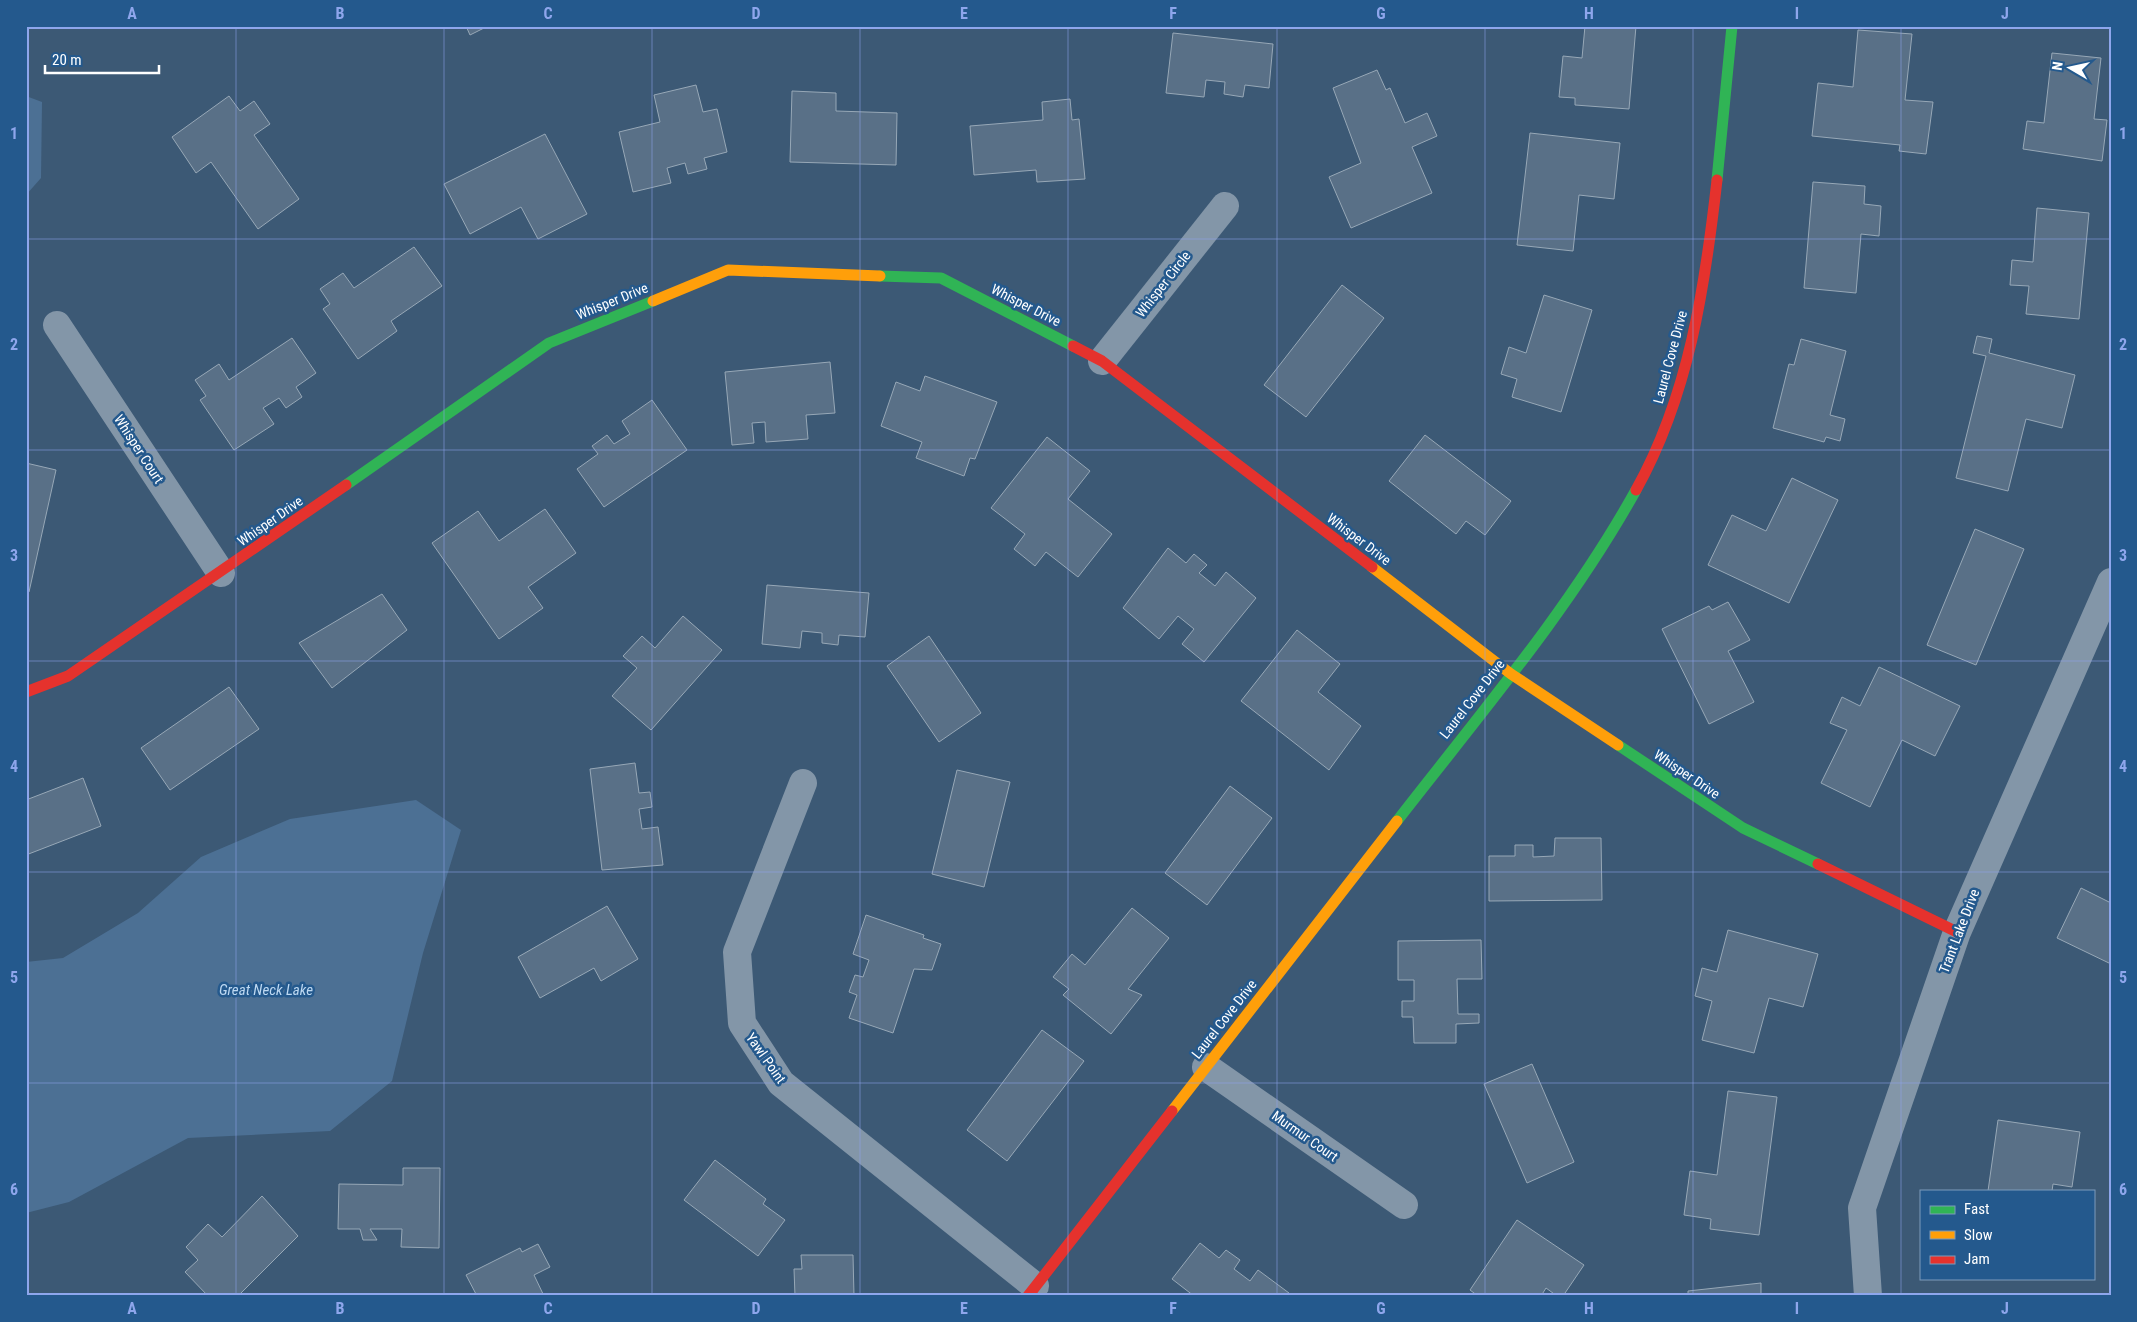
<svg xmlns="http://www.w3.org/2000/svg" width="2137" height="1322" viewBox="0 0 2137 1322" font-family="'Roboto Condensed',sans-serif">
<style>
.water{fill:#4c7094}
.building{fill:#597087;stroke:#97a8b7}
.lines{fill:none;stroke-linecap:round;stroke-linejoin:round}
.street{stroke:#8396a8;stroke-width:28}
.fast{stroke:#30b455;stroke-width:11}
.slow{stroke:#ff9f0a;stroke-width:11}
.jam{stroke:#e5322d;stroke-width:11}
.grid{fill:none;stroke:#8ea6ec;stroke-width:1;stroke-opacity:0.55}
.labels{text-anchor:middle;stroke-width:5;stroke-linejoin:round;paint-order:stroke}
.street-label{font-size:14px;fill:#fff;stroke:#24598d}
.water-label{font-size:15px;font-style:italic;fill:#bed9f2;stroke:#24598d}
.neatline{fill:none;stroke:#8ea6ec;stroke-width:2}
.grid-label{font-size:16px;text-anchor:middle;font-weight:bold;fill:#8ea6ec}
</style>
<rect width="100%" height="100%" fill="#3c5975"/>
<g class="water">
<polygon points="26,96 42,102 41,178 26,195"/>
<polygon points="416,800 461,830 423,953 392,1081 330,1131 188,1138 69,1202 26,1213 26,962 63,958 138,913 201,857 290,819"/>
</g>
<g class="building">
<polygon points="466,26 488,26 470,35"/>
<polygon points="1585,26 1636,26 1629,109 1575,105 1575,98 1559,97 1563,56 1582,58"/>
<polygon points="1858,30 1912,34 1905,100 1933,102 1926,154 1899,151 1900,145 1812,136 1818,83 1853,87"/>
<polygon points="1173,33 1273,44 1269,88 1245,85 1243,97 1224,94 1225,82 1206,80 1204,97 1166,93"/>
<polygon points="2052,53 2101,58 2094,119 2107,120 2102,161 2023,149 2027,121 2044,123"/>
<polygon points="1377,70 1386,90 1390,88 1405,123 1427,113 1437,136 1412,147 1432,193 1351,228 1329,177 1361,163 1333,88"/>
<polygon points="696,85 703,112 717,109 727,152 704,158 707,169 688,174 685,163 667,168 671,183 633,192 619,132 660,122 654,95"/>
<polygon points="792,91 836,93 836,111 897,113 896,165 790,162"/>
<polygon points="229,96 240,111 254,101 270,124 254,135 299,199 258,229 211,162 196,173 172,137"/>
<polygon points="1070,99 1072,120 1079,119 1085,179 1037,182 1036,170 974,175 970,126 1043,120 1042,102"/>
<polygon points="1530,133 1620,143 1614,199 1579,195 1573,251 1517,245"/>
<polygon points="545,134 587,214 538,239 521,207 470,234 444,184"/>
<polygon points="1813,182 1865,186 1864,204 1881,206 1879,236 1861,234 1856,293 1804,288"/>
<polygon points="2037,208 2089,213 2079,319 2026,314 2029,286 2010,285 2012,260 2033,262"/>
<polygon points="414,247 442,286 391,321 397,331 358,359 323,309 330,304 320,289 343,273 354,288"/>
<polygon points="1342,285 1384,318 1306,417 1264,385"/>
<polygon points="1544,295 1592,310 1561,412 1512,397 1517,379 1501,374 1509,347 1526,353"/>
<polygon points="1977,336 1992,339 1989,353 2075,375 2062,428 2026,419 2008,491 1956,478 1986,356 1973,353"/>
<polygon points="292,338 316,373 296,387 302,397 286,408 279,398 263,408 274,424 234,450 200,400 206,396 195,380 219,364 229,380"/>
<polygon points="1801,339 1846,351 1830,415 1845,419 1840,441 1826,437 1824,442 1773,428 1789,364 1794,365"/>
<polygon points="830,362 835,413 806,415 808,439 766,442 765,422 752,423 754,443 732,445 725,372"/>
<polygon points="925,376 997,402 975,459 970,458 964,476 916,458 922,442 881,426 896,382 920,391"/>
<polygon points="652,400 687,450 604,507 577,469 598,454 592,446 607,435 614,444 630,434 622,421"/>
<polygon points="1425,435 1511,501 1485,535 1466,521 1456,534 1389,481"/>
<polygon points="1047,437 1090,471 1068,499 1112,534 1078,577 1046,552 1035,566 1014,549 1025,534 991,508"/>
<polygon points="26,463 56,470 29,592 26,592"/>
<polygon points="1792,478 1838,500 1789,603 1708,565 1732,515 1766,531"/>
<polygon points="545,509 576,553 528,587 543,608 499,639 432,543 478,511 499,541"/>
<polygon points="1975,529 2024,549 1976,665 1927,645"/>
<polygon points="1168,548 1186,563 1194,554 1207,565 1199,573 1215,586 1226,572 1256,598 1204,662 1182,644 1194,629 1178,616 1159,639 1123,608"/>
<polygon points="767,585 869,593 865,637 839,635 838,645 822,643 822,633 802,631 800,648 762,644"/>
<polygon points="382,594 407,630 332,688 299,643"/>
<polygon points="1728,602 1750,640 1728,651 1754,702 1709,724 1662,629 1709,606 1712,610"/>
<polygon points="683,616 722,650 651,730 612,696 637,668 623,656 642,636 655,648"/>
<polygon points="1297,630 1340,664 1318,692 1361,726 1329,770 1241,701"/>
<polygon points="929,636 981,713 939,742 887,666"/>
<polygon points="1879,667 1960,706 1935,756 1902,740 1870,807 1821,783 1847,730 1830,723 1842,697 1860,706"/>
<polygon points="229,687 259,729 170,790 141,748"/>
<polygon points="635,763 639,793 650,792 652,807 639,809 642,829 658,827 663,865 602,870 590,769"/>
<polygon points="957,770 1010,782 984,887 932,874"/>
<polygon points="83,778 101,826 26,855 26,800"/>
<polygon points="1230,786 1272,818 1207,905 1165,873"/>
<polygon points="1555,838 1601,838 1602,900 1489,901 1489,856 1515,856 1515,845 1533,845 1533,857 1554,856"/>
<polygon points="2081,888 2111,903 2111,964 2057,938"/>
<polygon points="607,906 638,959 601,981 594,968 540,998 518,957"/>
<polygon points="1132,908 1169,938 1128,989 1142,995 1111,1034 1063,995 1069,989 1053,977 1072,954 1085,965"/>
<polygon points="866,915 924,935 923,938 941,944 932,970 914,969 893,1033 849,1018 857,995 849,992 855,975 863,977 869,960 853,954"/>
<polygon points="1728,930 1818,954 1803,1007 1769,998 1754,1053 1702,1040 1712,1001 1695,996 1702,968 1717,972"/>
<polygon points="1481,940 1482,979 1457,979 1458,1014 1479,1014 1479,1023 1456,1024 1456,1043 1414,1043 1413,1017 1402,1017 1402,1001 1414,1001 1414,980 1398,980 1398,941"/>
<polygon points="1042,1030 1084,1061 1007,1161 967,1130"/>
<polygon points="1532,1064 1574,1162 1527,1183 1484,1084"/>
<polygon points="1728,1091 1777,1097 1759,1235 1710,1229 1711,1219 1684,1215 1690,1171 1717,1175"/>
<polygon points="1998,1120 2080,1132 2072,1187 2053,1184 2052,1191 1988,1191"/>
<polygon points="715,1160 766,1199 763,1204 785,1220 758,1256 684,1200"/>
<polygon points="403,1168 440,1168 439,1248 401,1247 402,1229 370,1229 377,1240 363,1240 360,1229 338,1229 339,1184 403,1185"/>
<polygon points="262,1196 298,1236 238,1296 208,1296 185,1272 198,1260 186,1247 208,1224 222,1237"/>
<polygon points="1517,1220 1584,1265 1563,1296 1557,1296 1546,1288 1541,1296 1478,1296 1470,1290"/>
<polygon points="1200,1243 1219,1258 1226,1250 1240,1260 1234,1269 1250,1281 1258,1270 1289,1293 1287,1296 1194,1296 1172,1279"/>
<polygon points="538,1244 550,1267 534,1275 544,1296 477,1296 466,1275 520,1248 522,1252"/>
<polygon points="801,1255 853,1255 854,1296 795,1296 794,1269 802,1269"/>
<polygon points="1761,1283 1761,1296 1688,1296 1688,1291"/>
</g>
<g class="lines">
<g class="street">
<polyline points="57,325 221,573"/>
<polyline points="1102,361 1225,206"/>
<polyline points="803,783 737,952 742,1023 781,1083 1035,1286"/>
<polyline points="1206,1067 1404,1205"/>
<polyline points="1868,1296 1862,1208 1957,932 2111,582"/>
</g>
<g class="fast">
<polyline points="1717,180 1732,26"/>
<polyline points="880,276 941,278 1073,346"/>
<polyline points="346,485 549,343 653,301"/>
<polyline points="1618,745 1743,828 1818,864"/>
<path d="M 1397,821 C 1480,714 1570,609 1636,490"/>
</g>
<g class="slow">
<polyline points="653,301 728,270 880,276"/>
<polyline points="1372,567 1511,674 1618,745"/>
<polyline points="1172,1111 1397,821"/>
</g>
<g class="jam">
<polyline points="1073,346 1102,361 1372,567"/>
<path d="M 1636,490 C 1689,395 1705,287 1717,180"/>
<polyline points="26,692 68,676 346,485"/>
<polyline points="1818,864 1957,932"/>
<polyline points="1028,1296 1172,1111"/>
</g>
</g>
<path class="grid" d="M 236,26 L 236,1296M 444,26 L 444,1296M 652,26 L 652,1296M 860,26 L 860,1296M 1068,26 L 1068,1296M 1277,26 L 1277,1296M 1485,26 L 1485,1296M 1693,26 L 1693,1296M 1901,26 L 1901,1296M 26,239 L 2111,239M 26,450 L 2111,450M 26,661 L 2111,661M 26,872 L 2111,872M 26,1083 L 2111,1083"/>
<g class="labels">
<g class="street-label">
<text transform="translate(1163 284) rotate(-52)" y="5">Whisper Circle</text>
<text transform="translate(612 301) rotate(-22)" y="5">Whisper Drive</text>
<text transform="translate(1026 305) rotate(27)" y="5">Whisper Drive</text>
<text transform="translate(1670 357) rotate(-75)" y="5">Laurel Cove Drive</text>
<text transform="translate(139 449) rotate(57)" y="5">Whisper Court</text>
<text transform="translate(270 521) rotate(-35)" y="5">Whisper Drive</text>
<text transform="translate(1359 539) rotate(37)" y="5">Whisper Drive</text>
<text transform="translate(1472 699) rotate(-52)" y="5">Laurel Cove Drive</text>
<text transform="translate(1687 774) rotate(34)" y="5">Whisper Drive</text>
<text transform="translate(1959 931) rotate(-69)" y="5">Trant Lake Drive</text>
<text transform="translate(1224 1019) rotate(-52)" y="5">Laurel Cove Drive</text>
<text transform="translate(766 1058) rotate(55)" y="5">Yawl Point</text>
<text transform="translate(1305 1136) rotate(35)" y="5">Murmur Court</text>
</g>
<g class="water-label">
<text x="266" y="995">Great Neck Lake</text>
</g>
</g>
<rect width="2137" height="1322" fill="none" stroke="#24598d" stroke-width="55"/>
<rect x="1920" y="1190" width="175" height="90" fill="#24598d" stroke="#7c9bbb"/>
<rect x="1930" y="1206" width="25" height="8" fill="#30b455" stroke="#7c9bbb"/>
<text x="1964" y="1214" font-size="15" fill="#ffffff">Fast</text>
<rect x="1930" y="1231" width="25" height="8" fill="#ff9f0a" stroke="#7c9bbb"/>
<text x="1964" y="1240" font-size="15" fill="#ffffff">Slow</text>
<rect x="1930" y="1256" width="25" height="8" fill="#e5322d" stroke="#7c9bbb"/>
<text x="1964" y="1264" font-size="15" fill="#ffffff">Jam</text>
<g transform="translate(2070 68) rotate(279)" stroke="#24598d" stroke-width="4" paint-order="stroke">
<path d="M0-4L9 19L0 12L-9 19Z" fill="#ffffff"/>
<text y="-8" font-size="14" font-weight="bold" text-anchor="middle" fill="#ffffff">N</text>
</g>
<path d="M45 65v8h114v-8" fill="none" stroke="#ffffff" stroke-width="2.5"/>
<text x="52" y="65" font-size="15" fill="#ffffff" stroke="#24598d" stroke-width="4" paint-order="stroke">20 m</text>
<rect x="28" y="28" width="2082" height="1266" class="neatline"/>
<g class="grid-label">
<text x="132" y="19">A</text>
<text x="340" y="19">B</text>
<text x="548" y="19">C</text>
<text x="756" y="19">D</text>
<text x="964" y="19">E</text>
<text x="1173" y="19">F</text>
<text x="1381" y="19">G</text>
<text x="1589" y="19">H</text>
<text x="1797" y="19">I</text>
<text x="2005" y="19">J</text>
<text x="14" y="139">1</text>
<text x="2123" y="139">1</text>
<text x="14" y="350">2</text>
<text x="2123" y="350">2</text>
<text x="14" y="561">3</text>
<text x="2123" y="561">3</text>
<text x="14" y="772">4</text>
<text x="2123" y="772">4</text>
<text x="14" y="983">5</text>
<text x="2123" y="983">5</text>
<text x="14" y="1195">6</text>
<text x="2123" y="1195">6</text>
<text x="132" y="1314">A</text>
<text x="340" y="1314">B</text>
<text x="548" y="1314">C</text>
<text x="756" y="1314">D</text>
<text x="964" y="1314">E</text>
<text x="1173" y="1314">F</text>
<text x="1381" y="1314">G</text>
<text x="1589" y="1314">H</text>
<text x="1797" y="1314">I</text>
<text x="2005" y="1314">J</text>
</g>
</svg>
